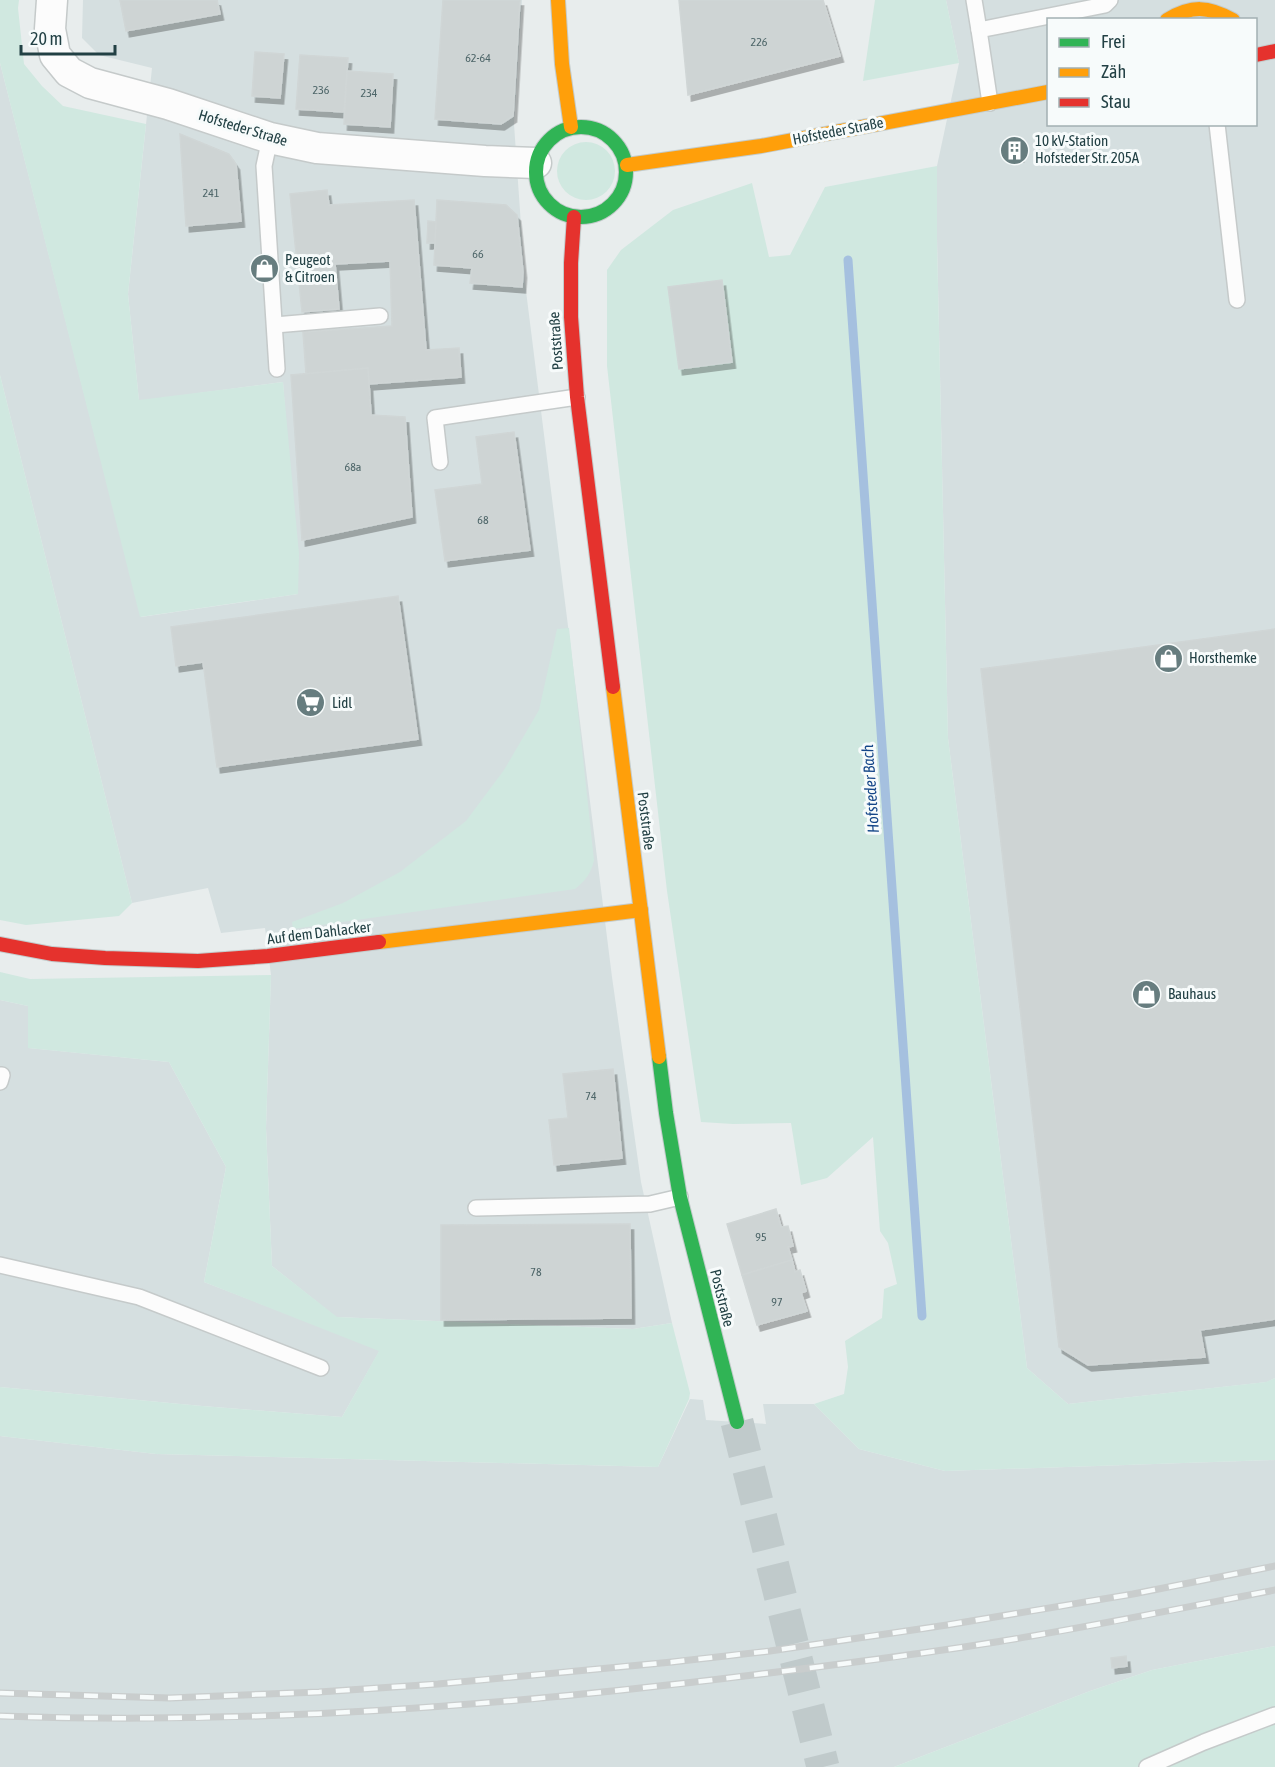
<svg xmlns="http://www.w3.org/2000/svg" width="1275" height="1767" viewBox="0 0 1275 1767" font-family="'Asap Condensed',sans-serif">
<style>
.built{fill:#d5dfe0;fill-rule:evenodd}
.green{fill:#d0e8e0}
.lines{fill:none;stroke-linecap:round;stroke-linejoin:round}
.stream{stroke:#a5c0df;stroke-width:9}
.building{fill:#ced4d4;stroke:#d0d6d6;stroke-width:1.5;filter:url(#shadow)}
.secondary-tunnel{stroke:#c0cacb;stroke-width:33;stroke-dasharray:33 16;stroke-linecap:butt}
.lane-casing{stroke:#c5caca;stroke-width:18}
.street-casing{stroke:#c5caca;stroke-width:33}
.fast-casing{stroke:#c3cbcb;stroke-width:16}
.slow-casing{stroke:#c3cbcb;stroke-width:16}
.jam-casing{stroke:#c3cbcb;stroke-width:16}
.lane{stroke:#fcfcfc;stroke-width:15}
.street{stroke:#fcfcfc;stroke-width:30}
.fast{stroke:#30b455;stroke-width:14}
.slow{stroke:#ff9f0a;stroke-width:14}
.jam{stroke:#e5322d;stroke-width:14}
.rail-casing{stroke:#c9cdcd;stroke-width:7}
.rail{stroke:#f7fbfb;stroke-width:4.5;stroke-dasharray:14;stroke-linecap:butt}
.labels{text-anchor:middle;stroke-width:6;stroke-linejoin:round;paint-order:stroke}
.number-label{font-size:12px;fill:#4e6669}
.street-label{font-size:15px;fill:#224044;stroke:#f7fbfb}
.poi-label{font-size:15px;fill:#224044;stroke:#f7fbfb;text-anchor:start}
.water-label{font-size:16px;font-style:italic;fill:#144688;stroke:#f7fbfb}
</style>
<defs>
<filter id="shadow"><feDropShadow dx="3.5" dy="6" stdDeviation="0" flood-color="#0004"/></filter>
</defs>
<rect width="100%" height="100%" fill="#e8eded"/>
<g class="built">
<polygon points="83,0 522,0 514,124 525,283 612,977 641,1182 672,1323 633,1329 336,1317 272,1266 266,1128 271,975 265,928 221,933 208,888 132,903 0,375 0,63 141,617 298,594 283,382 139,401 128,294 152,68 99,55 82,38"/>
<path d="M 946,0 L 1275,0 L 1275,1378 L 1267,1382 L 1068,1404 L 1027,1368 L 948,738 L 937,239 L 937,166 L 959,63 ZM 1048,20 L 1256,20 L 1256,124 L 1048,124 Z"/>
<polygon points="0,1000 28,1006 29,1048 169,1062 226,1167 204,1282 380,1350 342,1417 202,1406 0,1387"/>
<polygon points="690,1399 703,1400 706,1420 766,1424 763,1404 814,1404 859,1449 945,1471 1275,1460 1275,1646 1152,1670 1090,1691 894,1767 0,1767 0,1436 156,1454 658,1467"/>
</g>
<g class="green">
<polygon points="0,0 19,0 18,8 24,64 42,86 63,106 146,124 128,294 139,400 283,382 299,554 298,594 140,617 0,63"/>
<polygon points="875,0 946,0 959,63 863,81"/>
<circle cx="586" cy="171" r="29"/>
<polygon points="937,166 937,239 948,738 1027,1368 1068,1404 1266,1382 1275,1378 1275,1460 945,1471 859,1449 814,1404 844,1394 848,1367 845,1341 882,1318 884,1289 897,1284 888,1243 880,1231 873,1137 827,1178 801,1185 791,1123 733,1124 701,1122 667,891 607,366 607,270 621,250 673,210 752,183 769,257 790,255 825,187"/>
<polygon points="0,375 132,903 119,916 26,925 0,920"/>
<path d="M 569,628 L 594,860 C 591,874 585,881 575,889 L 293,929 L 292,922 L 343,903 L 400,872 L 466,821 L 504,770 L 539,710 L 557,629 Z"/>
<polygon points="0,972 30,979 271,975 266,1128 272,1266 337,1317 633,1329 672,1323 690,1393 689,1399 658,1467 156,1454 0,1436 0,1387 202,1406 342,1417 379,1351 204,1282 226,1167 169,1062 28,1048 28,1006 0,1000"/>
<polygon points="1275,1646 1275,1767 894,1767 1090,1691 1152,1670"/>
</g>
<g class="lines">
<polyline class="stream" points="848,260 922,1316"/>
</g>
<g class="building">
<polygon points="120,0 217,0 220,14 126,31"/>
<polygon points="443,0 520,0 513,116 501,124 435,119"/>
<polygon points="679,0 823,0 840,56 688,95"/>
<polygon points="255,52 284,54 280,98 252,96"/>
<polygon points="300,55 348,58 344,112 296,109"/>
<polygon points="347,71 393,74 390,127 344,124"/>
<polygon points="180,134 229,154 236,164 241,221 186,226"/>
<polygon points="1019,143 1020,156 1008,157 1007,144"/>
<polygon points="327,190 329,205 414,200 426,350 459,348 461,377 369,384 368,368 306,374 303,332 392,326 390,261 335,264 339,309 302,312 290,194"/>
<polygon points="437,200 506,205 517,215 523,272 522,287 470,283 472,268 434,265"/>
<polygon points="428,221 436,222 435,243 427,243"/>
<polygon points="722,280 732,362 679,369 668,287"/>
<polygon points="368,368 371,415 405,417 412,517 302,540 291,375"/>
<polygon points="514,432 530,550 445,561 435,490 482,484 476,437"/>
<polygon points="398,596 418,739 217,767 203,662 176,666 171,627"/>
<polygon points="1275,629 1275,1319 1200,1330 1205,1357 1088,1365 1059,1347 981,669"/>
<polygon points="613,1069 622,1158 554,1165 549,1120 568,1118 563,1074"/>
<polygon points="776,1209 781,1227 788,1226 793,1246 788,1247 792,1260 742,1275 727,1224"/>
<polygon points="630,1224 631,1318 441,1320 441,1225"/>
<polygon points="792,1260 795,1272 800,1270 806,1291 801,1293 807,1311 757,1325 742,1275"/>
<polygon points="1126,1656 1127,1666 1112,1668 1111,1658"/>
</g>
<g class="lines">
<polyline class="secondary-tunnel" points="737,1422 823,1767"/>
<defs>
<g id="lane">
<polyline points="974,0 979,30"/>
<polyline points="990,103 979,30 1105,5 1110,0"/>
<polyline points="1217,124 1237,300"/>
<polyline points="270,138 264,166 277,369"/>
<polyline points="275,325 380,316"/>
<polyline points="440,462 435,418 577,397"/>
<polyline points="0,1075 2,1075 0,1082"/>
<polyline points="476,1208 650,1204 680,1197"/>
<polyline points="0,1265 139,1297 321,1368"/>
<polyline points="1147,1767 1204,1742 1275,1715"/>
</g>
<polyline id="street" points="52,0 50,29 55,55 69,72 90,83 168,104 270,138 317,148 485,161 536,163"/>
<g id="fast">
<circle cx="581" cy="172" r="45"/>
<polyline points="659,1057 666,1113 680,1197 737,1422"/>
</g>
<g id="slow">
<polyline points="558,0 562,64 571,127"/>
<path d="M 1167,20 C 1192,5 1208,6 1233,20"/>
<polyline points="627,165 761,146 1048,92"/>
<polyline points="613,687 659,1057"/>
<polyline points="379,942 641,910"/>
</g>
<g id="jam">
<polyline points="1256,55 1275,51"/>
<polyline points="574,217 571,263 571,317 577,397 613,687"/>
<polyline points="0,944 52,954 105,958 198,961 268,956 379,942"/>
</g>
</defs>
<use href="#lane" class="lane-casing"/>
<use href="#street" class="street-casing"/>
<use href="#fast" class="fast-casing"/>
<use href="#slow" class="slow-casing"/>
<use href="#jam" class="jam-casing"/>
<use href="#lane" class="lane"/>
<use href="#street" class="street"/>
<use href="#fast" class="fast"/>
<use href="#slow" class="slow"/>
<use href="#jam" class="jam"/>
<defs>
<g id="rail">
<polyline points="0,1693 170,1698 319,1692 438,1684 672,1662 770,1651 947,1625 1133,1594 1275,1566"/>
<path d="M 0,1716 C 252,1725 503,1706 753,1675 C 834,1665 915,1655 996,1642 C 1089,1627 1182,1608 1275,1590"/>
</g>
</defs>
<use href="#rail" class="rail-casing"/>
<use href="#rail" class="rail"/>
</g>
<defs>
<symbol id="building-disc" viewBox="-11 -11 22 22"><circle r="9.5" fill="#677d7f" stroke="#f7fbfb"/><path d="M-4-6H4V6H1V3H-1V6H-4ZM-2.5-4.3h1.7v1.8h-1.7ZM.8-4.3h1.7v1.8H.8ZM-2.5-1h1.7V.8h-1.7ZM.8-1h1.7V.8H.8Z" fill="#fff"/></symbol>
<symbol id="shop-disc" viewBox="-11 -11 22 22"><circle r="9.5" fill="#677d7f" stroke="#f7fbfb"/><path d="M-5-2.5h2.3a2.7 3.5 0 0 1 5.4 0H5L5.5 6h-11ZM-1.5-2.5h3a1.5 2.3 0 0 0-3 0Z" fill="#fff"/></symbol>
<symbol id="supermarket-disc" viewBox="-11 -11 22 22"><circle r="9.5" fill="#677d7f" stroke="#f7fbfb"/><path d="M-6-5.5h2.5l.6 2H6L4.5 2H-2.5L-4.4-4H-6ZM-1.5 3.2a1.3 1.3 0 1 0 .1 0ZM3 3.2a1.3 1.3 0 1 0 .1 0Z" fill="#fff"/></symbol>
</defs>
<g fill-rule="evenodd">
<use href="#building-disc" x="998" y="134" width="33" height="33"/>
<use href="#shop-disc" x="248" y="252" width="33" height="33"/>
<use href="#shop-disc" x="1152" y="642" width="33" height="33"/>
<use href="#supermarket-disc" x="294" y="686" width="33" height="33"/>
<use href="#shop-disc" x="1130" y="978" width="33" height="33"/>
</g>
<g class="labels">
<g class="number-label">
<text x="759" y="46">226</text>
<text x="478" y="62">62-64</text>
<text x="321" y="94">236</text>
<text x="369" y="97">234</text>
<text x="211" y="197">241</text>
<text x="478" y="258">66</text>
<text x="353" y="471">68a</text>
<text x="483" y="524">68</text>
<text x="591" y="1100">74</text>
<text x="761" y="1241">95</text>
<text x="536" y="1276">78</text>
<text x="777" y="1306">97</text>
</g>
<g class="street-label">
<text transform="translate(243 128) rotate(17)" y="5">Hofsteder Straße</text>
<text transform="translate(838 131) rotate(-11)" y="5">Hofsteder Straße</text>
<text transform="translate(556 341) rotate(-94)" y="5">Poststraße</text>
<text transform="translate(646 821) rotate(83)" y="5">Poststraße</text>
<text transform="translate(319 933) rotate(-7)" y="5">Auf dem Dahlacker</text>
<text transform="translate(722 1298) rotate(76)" y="5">Poststraße</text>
</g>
<g class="poi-label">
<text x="1035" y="146">10 kV-Station<tspan x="1035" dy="17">Hofsteder Str. 205A</tspan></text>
<text x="285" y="265">Peugeot<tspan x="285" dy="17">&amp; Citroen</tspan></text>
<text x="1189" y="663">Horsthemke</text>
<text x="332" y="708">Lidl</text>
<text x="1168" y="999">Bauhaus</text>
</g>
<g class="water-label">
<text transform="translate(870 789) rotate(-94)" y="6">Hofsteder Bach</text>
</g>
</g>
<rect x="1047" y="18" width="210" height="108" fill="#f7fbfb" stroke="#a2b0b2" stroke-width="1.5"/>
<rect x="1059" y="38" width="30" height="9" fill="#30b455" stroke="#a2b0b2" stroke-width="1.5"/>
<text x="1101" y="48" font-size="18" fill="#224044">Frei</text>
<rect x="1059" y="68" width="30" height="9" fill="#ff9f0a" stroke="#a2b0b2" stroke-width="1.5"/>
<text x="1101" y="78" font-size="18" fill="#224044">Zäh</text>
<rect x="1059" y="98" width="30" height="9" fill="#e5322d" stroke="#a2b0b2" stroke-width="1.5"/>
<text x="1101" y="108" font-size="18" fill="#224044">Stau</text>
<path d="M21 45v9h94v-9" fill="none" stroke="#224044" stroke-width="3"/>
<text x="30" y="45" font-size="18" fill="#224044" stroke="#f7fbfb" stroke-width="4.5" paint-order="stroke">20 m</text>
</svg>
